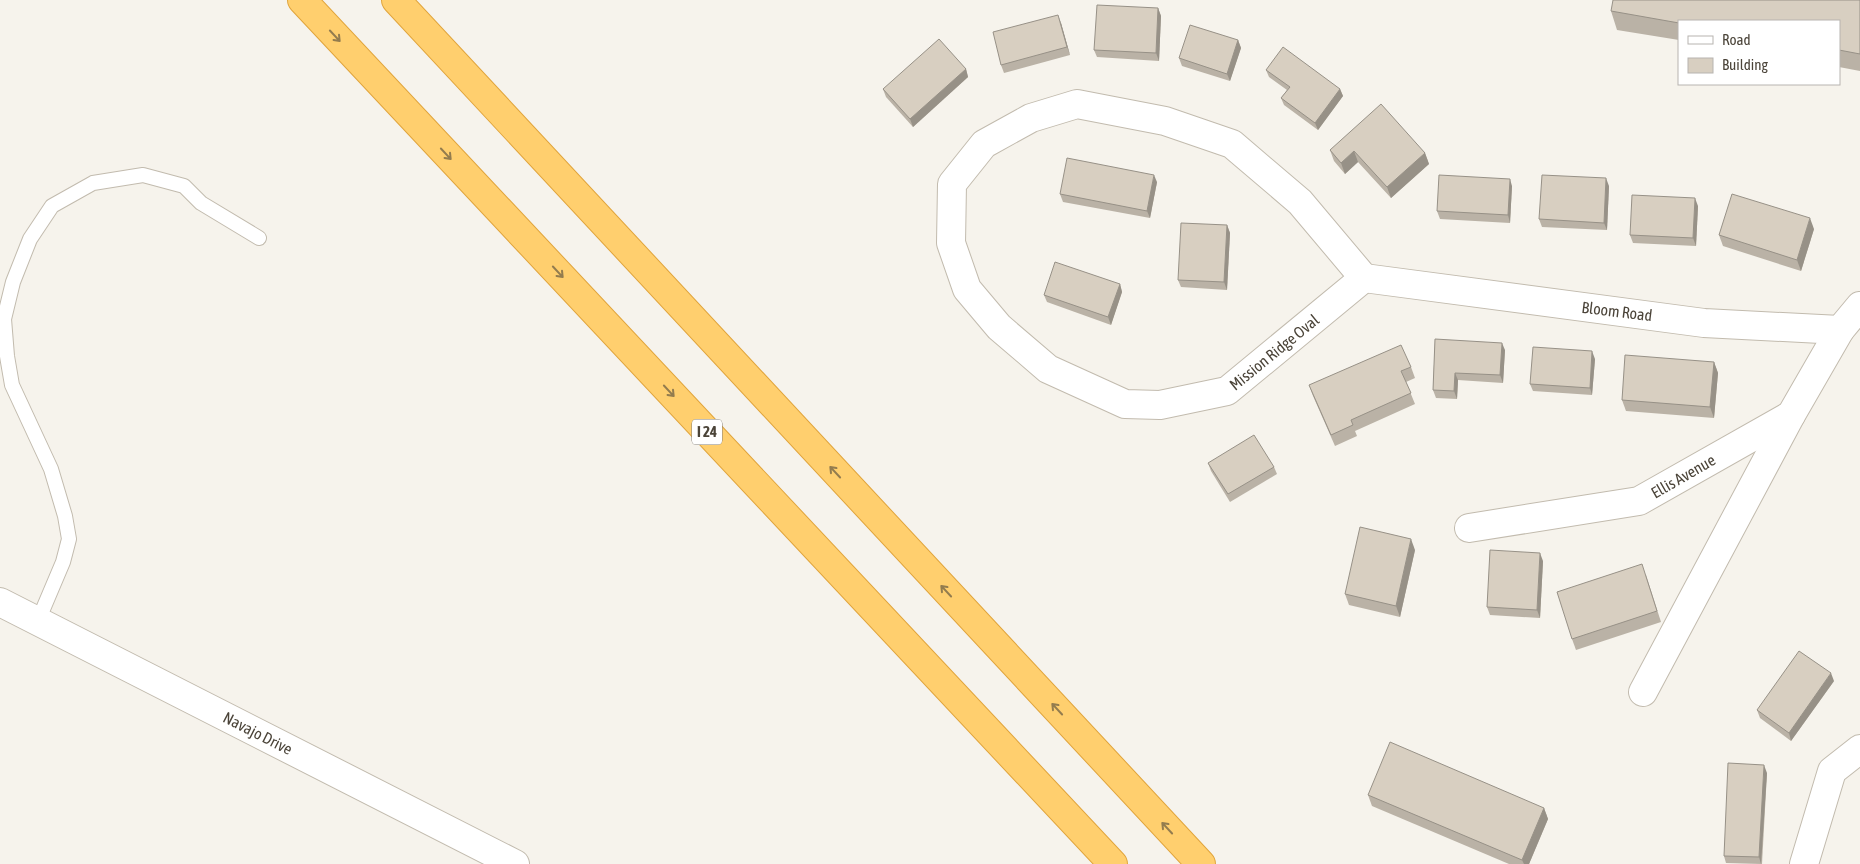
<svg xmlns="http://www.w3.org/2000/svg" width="1860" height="864" viewBox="0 0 1860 864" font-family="'Asap Condensed',sans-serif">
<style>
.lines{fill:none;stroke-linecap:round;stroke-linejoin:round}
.service-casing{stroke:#c2bbae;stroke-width:16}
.minor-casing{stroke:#c2bbae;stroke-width:30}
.motorway-casing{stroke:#e0a43c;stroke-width:30}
.service{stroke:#fff;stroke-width:14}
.minor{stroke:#fff;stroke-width:28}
.motorway{stroke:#ffcf6e;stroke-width:28}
.wall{fill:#bab2a6}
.shaded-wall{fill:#979187}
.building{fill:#d8cfc1;stroke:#979187}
.oneway{stroke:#937c4e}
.labels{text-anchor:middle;stroke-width:4;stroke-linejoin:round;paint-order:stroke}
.shield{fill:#fff;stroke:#817c74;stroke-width:1}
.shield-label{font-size:15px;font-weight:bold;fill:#4b4439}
.street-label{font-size:16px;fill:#4b4439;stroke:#fff}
</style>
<rect width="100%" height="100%" fill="#f6f3ec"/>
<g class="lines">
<defs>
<polyline id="service" points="38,621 63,562 69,539 65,516 51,469 12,385 7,356 4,319 13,282 30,239 52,206 93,183 143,175 184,186 201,203 259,238"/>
<g id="minor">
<polygon points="1077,104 1165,121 1232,144 1300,202 1364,278 1227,391 1160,405 1125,404 1048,369 999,327 967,289 951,243 952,184 984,144 1031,118"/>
<polyline points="1364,278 1704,323 1840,330 1860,306"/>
<polyline points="1469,528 1639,501 1791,415 1840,330"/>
<polyline points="0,602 515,864"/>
<polyline points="1643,692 1791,415"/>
<polyline points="1804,864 1832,771 1860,749"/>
</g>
<g id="motorway">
<polyline points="302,0 1113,864"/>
<polyline points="396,0 1201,864"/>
</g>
</defs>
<use href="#service" class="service-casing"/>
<use href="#minor" class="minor-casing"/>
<use href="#motorway" class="motorway-casing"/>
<use href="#service" class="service"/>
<use href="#minor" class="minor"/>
<use href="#motorway" class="motorway"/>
</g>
<g class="wall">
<polygon points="1860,0 1860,71 1839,67 1839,21 1679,21 1679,40 1617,30 1611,11"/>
<polygon points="1158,8 1161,16 1159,61 1097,57 1094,50"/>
<polygon points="1061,23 1070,55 1004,73 1001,65"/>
<polygon points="1238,40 1241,48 1230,81 1182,66 1179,58"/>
<polygon points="966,69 968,77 913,127 886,97 883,89"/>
<polygon points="1266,70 1340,89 1343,96 1318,130 1284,105 1281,98 1287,90 1269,77"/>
<polygon points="1330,150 1425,153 1429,164 1391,198 1358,162 1345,174 1334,161"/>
<polygon points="1157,182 1150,218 1063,202 1060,194"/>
<polygon points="1512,186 1510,223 1440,219 1437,211"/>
<polygon points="1609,186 1607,230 1542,227 1539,219"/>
<polygon points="1698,206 1696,246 1633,243 1630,235"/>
<polygon points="1227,225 1230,233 1227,290 1181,287 1178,280"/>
<polygon points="1814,229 1801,271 1723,246 1719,235"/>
<polygon points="1120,284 1122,292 1111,325 1047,302 1044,295"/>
<polygon points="1435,339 1505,350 1503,383 1458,380 1457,399 1436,398 1433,390"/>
<polygon points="1595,359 1592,395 1533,391 1530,384"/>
<polygon points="1714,362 1718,373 1714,418 1626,411 1622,400"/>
<polygon points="1411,367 1415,378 1406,382 1415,404 1355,431 1357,436 1335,446 1313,396 1309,385"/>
<polygon points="1208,463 1274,467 1277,474 1230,502 1211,471"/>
<polygon points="1415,550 1400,617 1349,605 1345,594"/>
<polygon points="1543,561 1540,618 1490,615 1487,607"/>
<polygon points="1646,575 1661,622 1576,650 1572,639"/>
<polygon points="1834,681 1791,741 1760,718 1757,710"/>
<polygon points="1767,773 1762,864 1726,863 1724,856"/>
<polygon points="1368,795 1544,808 1548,819 1529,864 1509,864 1372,806"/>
</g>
<g class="shaded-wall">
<polygon points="1158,8 1161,16 1159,61 1156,53"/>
<polygon points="1058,15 1061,23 1070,55 1067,47"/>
<polygon points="1238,40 1241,48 1230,81 1227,74"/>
<polygon points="966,69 968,77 913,127 910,119"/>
<polygon points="1340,89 1343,96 1318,130 1315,123"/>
<polygon points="1354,151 1358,162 1345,174 1341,163"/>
<polygon points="1425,153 1429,164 1391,198 1387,187"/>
<polygon points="1154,175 1157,182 1150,218 1147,211"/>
<polygon points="1606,178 1609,186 1607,230 1604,223"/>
<polygon points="1510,179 1512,186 1510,223 1508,215"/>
<polygon points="1695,198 1698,206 1696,246 1693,238"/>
<polygon points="1810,218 1814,229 1801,271 1797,260"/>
<polygon points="1227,225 1230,233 1227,290 1224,282"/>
<polygon points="1120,284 1122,292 1111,325 1108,317"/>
<polygon points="1502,343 1505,350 1503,383 1500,375"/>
<polygon points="1592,351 1595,359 1592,395 1590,388"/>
<polygon points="1714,362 1718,373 1714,418 1710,407"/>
<polygon points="1455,373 1458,380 1457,399 1454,391"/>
<polygon points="1411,539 1415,550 1400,617 1396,606"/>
<polygon points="1540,553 1543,561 1540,618 1537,610"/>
<polygon points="1831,673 1834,681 1791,741 1789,733"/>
<polygon points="1764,765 1767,773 1761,864 1759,857"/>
<polygon points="1544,808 1548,819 1529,864 1524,864 1522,860"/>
</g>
<g class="building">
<polygon points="1613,0 1860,0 1860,54 1839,50 1839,21 1679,21 1679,23 1611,11"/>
<polygon points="1097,5 1158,8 1156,53 1094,50"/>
<polygon points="1058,15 1067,47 1001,65 993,32"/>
<polygon points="1190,25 1238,40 1227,74 1179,58"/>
<polygon points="939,39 966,69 910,119 883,89"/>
<polygon points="1283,47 1340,89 1315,123 1281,98 1290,87 1266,70"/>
<polygon points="1381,104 1425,153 1387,187 1354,151 1341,163 1330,150"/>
<polygon points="1067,158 1154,175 1147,211 1060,194"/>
<polygon points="1439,175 1510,179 1508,215 1437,211"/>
<polygon points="1542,175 1606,178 1604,223 1539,219"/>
<polygon points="1732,194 1810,218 1797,260 1719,235"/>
<polygon points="1632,195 1695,198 1693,238 1630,235"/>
<polygon points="1181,223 1227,225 1224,282 1178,280"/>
<polygon points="1055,262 1120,284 1108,317 1044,295"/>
<polygon points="1435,339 1502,343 1500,375 1455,373 1454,391 1433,390"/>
<polygon points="1401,345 1411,367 1401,371 1411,393 1351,420 1353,425 1331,435 1309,385"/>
<polygon points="1533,347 1592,351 1590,388 1530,384"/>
<polygon points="1625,355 1714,362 1710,407 1622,400"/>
<polygon points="1254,435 1274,467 1228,494 1208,463"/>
<polygon points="1360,527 1411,539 1396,606 1345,594"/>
<polygon points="1490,550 1540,553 1537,610 1487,607"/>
<polygon points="1642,564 1657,611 1572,639 1557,592"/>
<polygon points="1799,651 1831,673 1789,733 1757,710"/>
<polygon points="1390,742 1544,808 1522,860 1368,795"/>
<polygon points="1728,763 1764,765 1759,857 1724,856"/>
</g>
<defs><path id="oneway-shaft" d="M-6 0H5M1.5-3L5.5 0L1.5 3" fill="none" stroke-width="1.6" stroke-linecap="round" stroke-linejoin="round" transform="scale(1.25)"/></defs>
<g class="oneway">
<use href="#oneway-shaft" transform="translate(335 36) rotate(47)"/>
<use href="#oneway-shaft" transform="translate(446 154) rotate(47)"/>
<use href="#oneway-shaft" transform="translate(558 272) rotate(47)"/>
<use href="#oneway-shaft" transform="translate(669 391) rotate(47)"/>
<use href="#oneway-shaft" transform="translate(835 472) rotate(-133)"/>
<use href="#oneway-shaft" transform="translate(946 591) rotate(-133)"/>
<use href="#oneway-shaft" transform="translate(1057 709) rotate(-133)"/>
<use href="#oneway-shaft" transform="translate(1167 828) rotate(-133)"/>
</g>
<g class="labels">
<rect class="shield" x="692" y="419.5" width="30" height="25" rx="4"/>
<g class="shield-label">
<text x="707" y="437">I 24</text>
</g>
<g class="street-label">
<text transform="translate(1617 311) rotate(7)" y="6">Bloom Road</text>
<text transform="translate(1274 352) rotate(-39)" y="6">Mission Ridge Oval</text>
<text transform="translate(1683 476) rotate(-30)" y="6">Ellis Avenue</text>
<text transform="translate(258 733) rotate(27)" y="6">Navajo Drive</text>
</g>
</g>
<rect x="1678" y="20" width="162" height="65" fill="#ffffff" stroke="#b7b4b0"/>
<rect x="1688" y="36" width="25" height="8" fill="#ffffff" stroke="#b7b4b0"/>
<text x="1722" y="45" font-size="15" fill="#4b4439">Road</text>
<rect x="1688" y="58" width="25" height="15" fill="#d8cfc1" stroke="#b7b4b0"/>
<text x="1722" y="70" font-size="15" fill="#4b4439">Building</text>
</svg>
